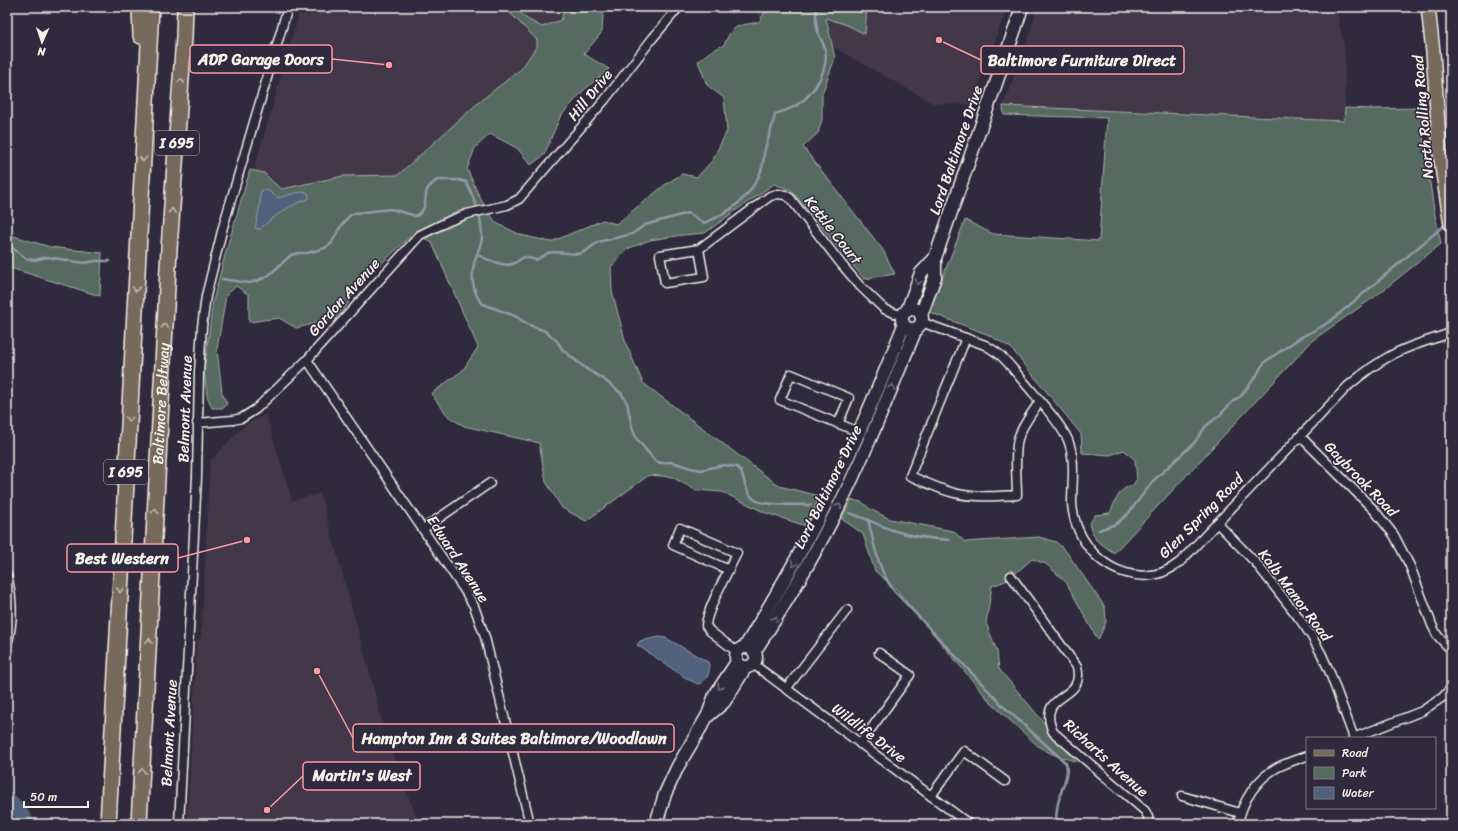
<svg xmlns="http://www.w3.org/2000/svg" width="1458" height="831" viewBox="0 0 1458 831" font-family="Sriracha,sans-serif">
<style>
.built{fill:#433948}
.green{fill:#576a62;stroke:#a6aea5}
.water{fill:#51607b;stroke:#929aa7}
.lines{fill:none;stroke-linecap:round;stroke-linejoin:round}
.stream{stroke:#929aa7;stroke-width:2.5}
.river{stroke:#51607b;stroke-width:15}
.minor-casing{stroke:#f4f1e8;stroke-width:11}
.secondary-casing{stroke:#f4f1e8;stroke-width:15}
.primary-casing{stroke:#f4f1e8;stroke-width:16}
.motorway-casing{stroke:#f4f1e8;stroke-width:18}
.minor{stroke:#2f2a3d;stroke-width:8}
.secondary{stroke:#2f2a3d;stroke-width:12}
.primary{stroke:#77695c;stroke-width:13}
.motorway{stroke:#77695c;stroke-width:15}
.oneway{stroke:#c2bbb0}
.oneway2{stroke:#747079}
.labels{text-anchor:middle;stroke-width:3;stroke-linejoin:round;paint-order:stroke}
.shield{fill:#2f2a3d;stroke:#b9b5b5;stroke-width:1}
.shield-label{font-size:14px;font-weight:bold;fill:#f4f1e8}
.street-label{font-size:15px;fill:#f4f1e8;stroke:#2f2a3d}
.leader{fill:none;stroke:#ff9aa2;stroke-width:1.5}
.callout-dot{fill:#ff9aa2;stroke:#2f2a3d;stroke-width:1.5}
.callout{fill:#2f2a3d;stroke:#ff9aa2;stroke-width:1.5}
.callout-label{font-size:16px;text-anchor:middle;font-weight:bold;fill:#f4f1e8}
</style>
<rect width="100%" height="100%" fill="#2f2a3d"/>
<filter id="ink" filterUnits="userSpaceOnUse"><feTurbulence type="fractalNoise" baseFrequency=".025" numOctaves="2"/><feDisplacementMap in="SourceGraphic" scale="8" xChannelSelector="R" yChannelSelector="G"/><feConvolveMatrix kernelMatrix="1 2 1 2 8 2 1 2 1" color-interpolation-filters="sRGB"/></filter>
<g filter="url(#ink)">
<g class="built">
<polygon points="301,7 572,7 398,211 225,270"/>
<polygon points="752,7 1006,7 1002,22 971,105 933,103 783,19 767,25"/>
<polygon points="1037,7 1336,7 1345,52 1345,121 1003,106 1030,33"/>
<polygon points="266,414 292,501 320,493 368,666 384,729 401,778 419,824 187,824 197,639 201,639 210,461 245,425"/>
</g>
<g class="green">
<path d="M 504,7 L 515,7 L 527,19 L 542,27 L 561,20 L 565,7 L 607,7 L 603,14 L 602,32 L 584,54 L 609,69 L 584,90 L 560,117 L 544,155 L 531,165 L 517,148 L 490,134 L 475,148 L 467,169 L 480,198 L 496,223 L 521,235 L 551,242 L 603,220 L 616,224 L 666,184 L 682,174 L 697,177 L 712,161 L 727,131 L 724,98 L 707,85 L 698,61 L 711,51 L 724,45 C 733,23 738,26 759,22 L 768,7 L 867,7 L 865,34 L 847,25 L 826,18 L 835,58 L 822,94 L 822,120 L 818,133 L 803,147 L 883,250 L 895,274 L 864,279 L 791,190 L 774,184 L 735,211 L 705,233 L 683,235 L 650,240 L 627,249 L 611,267 L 612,291 L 626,344 L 643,383 L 779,486 L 820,496 L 806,526 L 766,513 L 722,492 L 695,490 L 672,477 L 649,475 L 586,521 L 562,508 L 546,482 L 539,443 L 464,426 L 449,417 L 431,394 L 463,370 L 478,347 L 432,243 L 415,232 L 381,264 L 369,268 L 339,318 L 296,328 L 279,318 L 249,322 L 249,295 L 236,286 L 226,296 L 217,349 L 222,393 L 227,404 L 224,408 L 212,408 L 207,396 L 204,371 L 213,301 L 226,251 L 250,170 L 264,173 L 274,183 L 282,189 L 343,176 L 398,175 L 479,102 L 521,69 L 537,46 L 537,40 Z"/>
<path d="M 1003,106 L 1344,121 L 1345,108 L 1373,109 L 1419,108 L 1434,210 L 1441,244 L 1377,295 L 1313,340 L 1114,553 L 1096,540 L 1089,525 L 1095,515 L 1110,513 C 1115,502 1119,487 1133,485 L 1137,479 L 1135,460 L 1124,450 L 1110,455 L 1082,453 L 1081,434 L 1011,348 L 989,335 L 929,312 L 965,220 L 993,234 L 1099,241 L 1107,118 L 1004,115 Z"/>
<polygon points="7,234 50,247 102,253 100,296 7,267"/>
<polygon points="851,500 862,502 870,509 890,519 953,531 965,542 1039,537 1056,542 1065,550 1105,607 1106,622 1098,640 1066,582 1046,564 1032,559 1008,580 992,586 986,623 997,651 999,669 1077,762 1052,754 1039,747 991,703 895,588 875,571 863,534 842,519"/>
</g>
<g class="water">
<path d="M 262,190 L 267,190 L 278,198 C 287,196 299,190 308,193 L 309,196 L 308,199 C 293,203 271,218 260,229 L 258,229 L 255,228 L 260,205 L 260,194 Z"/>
<path d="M 659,637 L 666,638 L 708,662 C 711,671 709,676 702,683 L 698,684 L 689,680 L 637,645 L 640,641 Z"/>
</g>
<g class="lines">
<g class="stream">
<polyline points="7,244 27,259 35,260 47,257 84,263 96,261 110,261"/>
<path d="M 478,255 C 485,259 505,267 512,264 C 516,263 520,259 524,257 L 536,260 L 548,253 L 554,252 L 579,254 L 586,251 L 598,242 L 632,234 L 645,225 L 688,213 L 704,223 C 730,213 751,197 761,171 C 764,164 763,156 765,149 C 768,138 773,126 775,114 C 783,111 792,109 798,104 C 815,93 829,69 825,49 C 824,45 822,41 820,37 C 816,28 815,17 817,7"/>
<path d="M 222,279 L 249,283 L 257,281 L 268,276 L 291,255 L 299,253 L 307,253 L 325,248 L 331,244 L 339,229 L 349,216 L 355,213 L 391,209 L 416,216 C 427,211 424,200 427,190 C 429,186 433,183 437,180 L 459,180 L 466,182 C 475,199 482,218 482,238 C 481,247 476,255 474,264 C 471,278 473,295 483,304 L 515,316 L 529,325 L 545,331 L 557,341 L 562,349 L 580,364 L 588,370 L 602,378 L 622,394 L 627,403 L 632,427 L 636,438 L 655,461 L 661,463 L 672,462 L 691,468 L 701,470 L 723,465 L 737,467 C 744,472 743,482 747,489 C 749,494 752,499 757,501 C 767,506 798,504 811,505"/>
<path d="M 849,513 C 864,517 877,525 892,530 C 910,536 931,539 950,540"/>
<path d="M 868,519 C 874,544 878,570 894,591 L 1003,706 L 1066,763 C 1069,775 1063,784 1060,796 C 1057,805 1056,815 1056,824"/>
<polyline points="1099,530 1116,524 1128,514 1153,481 1194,443 1206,426 1220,415 1233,401 1241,396 1257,375 1261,367 1266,361 1301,337 1321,327 1333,319 1447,223"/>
</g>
<polyline class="river" points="7,798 19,810 27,824"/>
<defs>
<g id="minor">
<polyline points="699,249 704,277 665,283 660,255 699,249 770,196 778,194 785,195 790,198 842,265 860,286 884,309 902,316"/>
<path d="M 921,322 L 985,345 C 990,348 995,351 1000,355 C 1009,363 1016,373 1024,382 C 1038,399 1059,421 1068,440 C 1076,460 1072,482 1072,503 C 1074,535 1095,564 1126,573 C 1146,579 1164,575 1180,562 L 1348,386 C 1361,375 1375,364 1390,356 C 1409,345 1431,340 1451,333"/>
<path d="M 966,338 L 910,476 C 925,482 939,489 954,493 C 974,498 996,496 1017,495 C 1017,479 1014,455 1018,439 C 1022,425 1032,413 1040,401"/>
<polyline points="307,360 465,591 474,606 485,637 530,824"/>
<polyline points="197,423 233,420 242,418 256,409 307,360 420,235 449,221 467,214 507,205 519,199 604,101 652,39 679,7"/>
<polyline points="838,424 849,398 791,374 780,400 859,432"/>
<polyline points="1300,436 1374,510 1394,535 1410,566 1432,625 1437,635 1451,650"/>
<polyline points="1217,523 1256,563 1299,618 1312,637 1322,655 1330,673 1354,738"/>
<polyline points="423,529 490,483"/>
<path d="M 729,570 L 673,545 L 680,528 L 737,553 C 729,570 706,610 706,626 L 710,631 L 737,652"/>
<path d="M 7,575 C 13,599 14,621 7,645"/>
<path d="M 1011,576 L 1077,667 C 1086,703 1035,690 1053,732 L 1145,811 L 1148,817 L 1149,824"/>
<polyline points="753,664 969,824"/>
<polyline points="786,689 847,610"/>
<polyline points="1353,738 1422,711 1443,697 1451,688"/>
<polyline points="860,744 910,675 879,653"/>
<polyline points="931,796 964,751 1005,781"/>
<polyline points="1182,796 1240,813"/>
<polyline points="179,824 197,477 199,371 202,327 206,296 223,227 288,7"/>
<path d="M 1238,824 C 1242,801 1257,778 1278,767 C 1287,763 1297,759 1307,756"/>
</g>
<g id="secondary">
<circle cx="912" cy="319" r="10"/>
<polyline points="907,311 921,273 935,258"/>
<polyline points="921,315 935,277 935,258 1016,26 1022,7"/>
<path d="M 745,647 C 771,604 797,560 820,515 C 851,453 878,390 904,325"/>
<circle cx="746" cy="657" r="10"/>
<path d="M 754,652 C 783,608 810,563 834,516 C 865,455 890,391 916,329"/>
<polyline points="709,715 724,702 745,668"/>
<polyline points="656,824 665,794 678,766 708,715 715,695 737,662"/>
</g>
<polyline id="primary" points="1428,7 1433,52 1440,154 1451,225"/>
<g id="motorway">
<polyline points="140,7 141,36"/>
<polyline points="108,824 151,7"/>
<path id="s1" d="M 139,824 L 169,249 L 184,37 L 185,7"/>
</g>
</defs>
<use href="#minor" class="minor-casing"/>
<use href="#secondary" class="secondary-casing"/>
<use href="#primary" class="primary-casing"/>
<use href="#motorway" class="motorway-casing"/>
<use href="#minor" class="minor"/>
<use href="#secondary" class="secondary"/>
<use href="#primary" class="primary"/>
<use href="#motorway" class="motorway"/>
</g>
<defs><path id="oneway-chevron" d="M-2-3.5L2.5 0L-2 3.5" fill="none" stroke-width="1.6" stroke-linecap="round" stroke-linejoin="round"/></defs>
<g class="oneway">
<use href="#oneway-chevron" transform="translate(181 81) rotate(-86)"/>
<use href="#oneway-chevron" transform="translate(143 159) rotate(93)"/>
<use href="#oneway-chevron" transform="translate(172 211) rotate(-86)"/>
<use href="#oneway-chevron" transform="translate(136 289) rotate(93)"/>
<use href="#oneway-chevron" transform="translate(165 326) rotate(-87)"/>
<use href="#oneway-chevron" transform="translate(129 419) rotate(93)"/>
<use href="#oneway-chevron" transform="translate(155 511) rotate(-87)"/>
<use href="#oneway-chevron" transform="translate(120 590) rotate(93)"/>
<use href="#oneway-chevron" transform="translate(149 641) rotate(-87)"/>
<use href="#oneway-chevron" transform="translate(142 771) rotate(-87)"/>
</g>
<g class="oneway2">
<use href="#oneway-chevron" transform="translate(918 282) rotate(110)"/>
<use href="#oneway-chevron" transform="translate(892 387) rotate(-68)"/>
<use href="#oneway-chevron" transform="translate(839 506) rotate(-65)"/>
<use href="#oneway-chevron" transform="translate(794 564) rotate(119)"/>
<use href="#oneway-chevron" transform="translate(775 619) rotate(-58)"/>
<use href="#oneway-chevron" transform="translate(720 687) rotate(124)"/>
</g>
</g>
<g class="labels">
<g class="shield">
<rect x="155" y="131" width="44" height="24" rx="3"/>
<rect x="104" y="460" width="44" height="24" rx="3"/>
</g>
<g class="shield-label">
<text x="177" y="148">I 695</text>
<text x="126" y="477">I 695</text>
</g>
<g class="street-label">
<text transform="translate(590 95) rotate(-51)" y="5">Hill Drive</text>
<text transform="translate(1423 117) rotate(-95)" y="5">North Rolling Road</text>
<text transform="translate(956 150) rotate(-71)" y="5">Lord Baltimore Drive</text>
<text transform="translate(833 230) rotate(52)" y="5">Kettle Court</text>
<text transform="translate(344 297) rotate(-48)" y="5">Gordon Avenue</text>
<text dy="5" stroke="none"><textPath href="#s1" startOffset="421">Baltimore Beltway</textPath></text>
<text transform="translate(185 409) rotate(-88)" y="5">Belmont Avenue</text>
<text transform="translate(1361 479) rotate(46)" y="5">Gaybrook Road</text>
<text transform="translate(828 487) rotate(-64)" y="5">Lord Baltimore Drive</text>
<text transform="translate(1201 516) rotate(-45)" y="5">Glen Spring Road</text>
<text transform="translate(458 559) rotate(57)" y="5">Edward Avenue</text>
<text transform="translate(1295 595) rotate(53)" y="5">Kalb Manor Road</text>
<text transform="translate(169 733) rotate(-87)" y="5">Belmont Avenue</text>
<text transform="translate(869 733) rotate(37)" y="5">Wildlife Drive</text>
<text transform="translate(1106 758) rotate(42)" y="5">Richarts Avenue</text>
</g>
</g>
<path class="leader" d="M389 65L332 59M939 40L981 60M247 540L178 558M317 671L353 738M267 810L303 776"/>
<g class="callout-dot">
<circle cx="389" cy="65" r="4"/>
<circle cx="939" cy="40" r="4"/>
<circle cx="247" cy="540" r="4"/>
<circle cx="317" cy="671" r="4"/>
<circle cx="267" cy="810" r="4"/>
</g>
<g class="callout">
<rect x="190" y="45" width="142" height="28" rx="4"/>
<rect x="981" y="46" width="203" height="28" rx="4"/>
<rect x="67" y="544" width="111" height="28" rx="4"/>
<rect x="353" y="724" width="321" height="28" rx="4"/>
<rect x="303" y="762" width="117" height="28" rx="4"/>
</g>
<g class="callout-label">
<text x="261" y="65">ADP Garage Doors</text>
<text x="1082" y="66">Baltimore Furniture Direct</text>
<text x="122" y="564">Best Western</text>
<text x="514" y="744">Hampton Inn &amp; Suites Baltimore/Woodlawn</text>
<text x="362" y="781">Martin's West</text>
</g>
<rect width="1458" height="831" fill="none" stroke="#2f2a3d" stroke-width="24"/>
<rect x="12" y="12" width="1434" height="807" fill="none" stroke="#f4f1e8" stroke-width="1.5" filter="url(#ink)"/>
<rect x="1306" y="737" width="130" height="72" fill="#2f2a3d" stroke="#7e7a81"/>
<rect x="1314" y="750" width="20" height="6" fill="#77695c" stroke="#7e7a81"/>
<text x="1342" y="757" font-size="12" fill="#f4f1e8">Road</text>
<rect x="1314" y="767" width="20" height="12" fill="#576a62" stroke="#7e7a81"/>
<text x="1342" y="777" font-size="12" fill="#f4f1e8">Park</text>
<rect x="1314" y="787" width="20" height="12" fill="#51607b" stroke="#7e7a81"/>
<text x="1342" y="797" font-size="12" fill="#f4f1e8">Water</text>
<g transform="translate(42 42) rotate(183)" stroke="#2f2a3d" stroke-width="3" paint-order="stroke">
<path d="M0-3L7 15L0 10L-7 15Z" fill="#f4f1e8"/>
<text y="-6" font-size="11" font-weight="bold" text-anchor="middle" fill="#f4f1e8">N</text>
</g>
<path d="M24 801v6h64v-6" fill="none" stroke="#f4f1e8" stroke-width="2"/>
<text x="30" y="801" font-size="12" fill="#f4f1e8" stroke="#2f2a3d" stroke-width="3" paint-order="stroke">50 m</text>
</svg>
